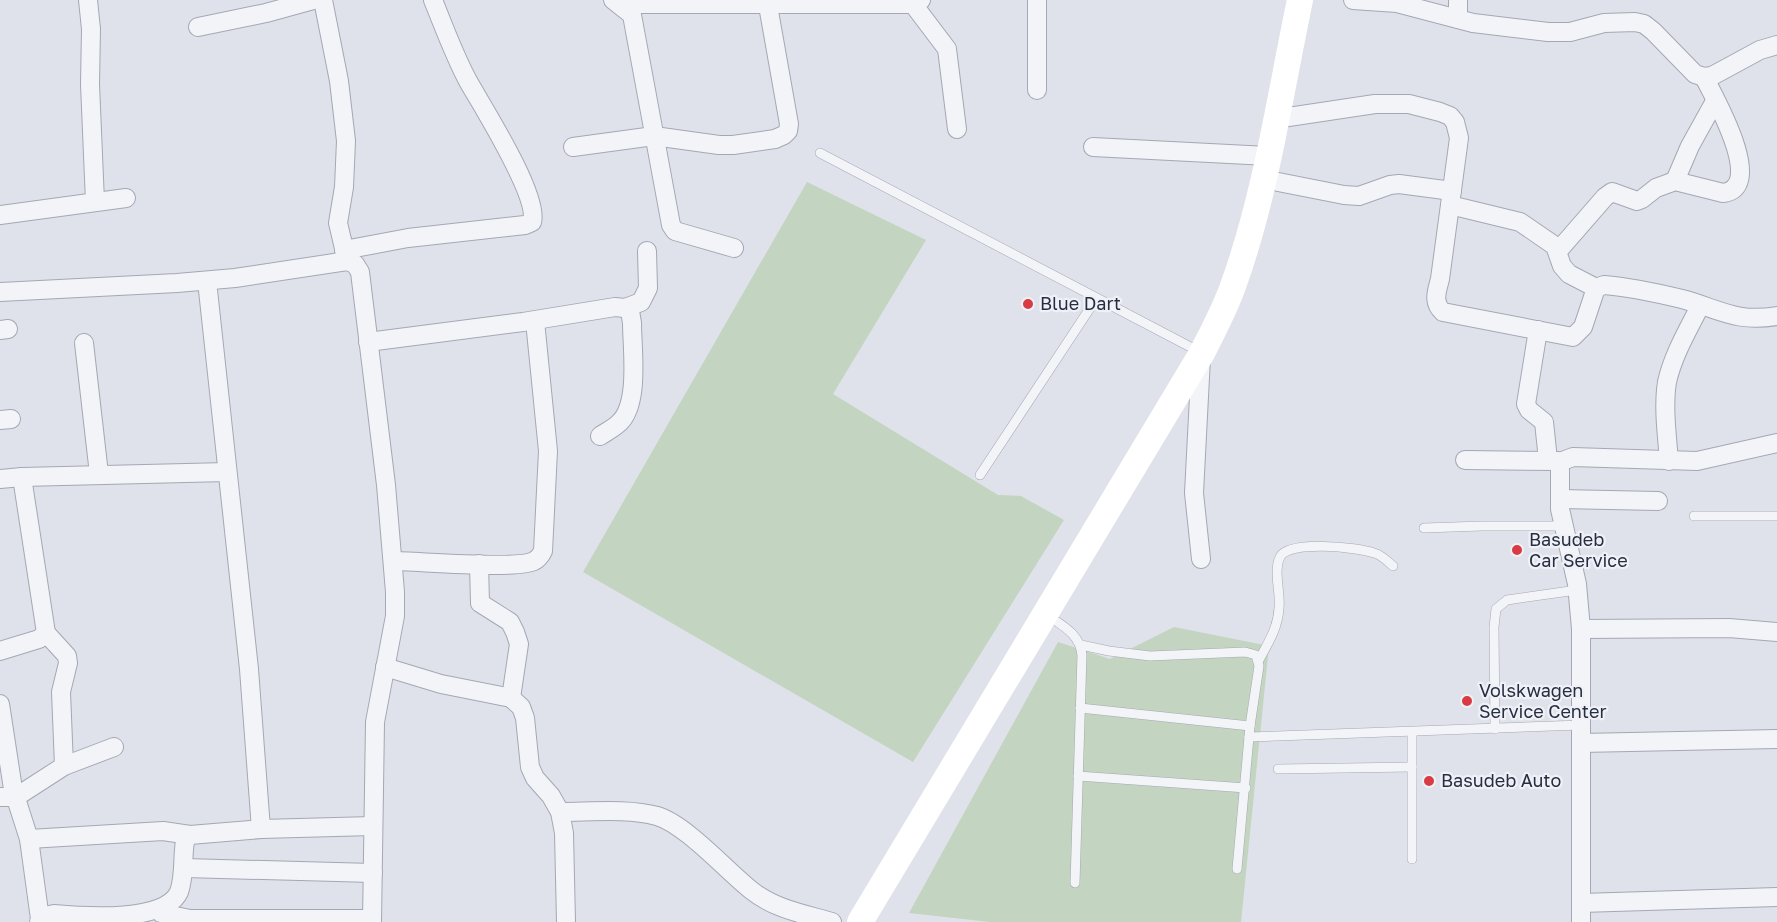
<svg xmlns="http://www.w3.org/2000/svg" width="1777" height="922" viewBox="0 0 1777 922" font-family="'Golos Text',sans-serif">
<style>
.green{fill:#c3d4c0}
.lines{fill:none;stroke-linecap:round;stroke-linejoin:round}
.lane-casing{stroke:#a4a8b4;stroke-width:10}
.street-casing{stroke:#a4a8b4;stroke-width:20}
.lane{stroke:#f2f4f8;stroke-width:9}
.street{stroke:#f2f4f8;stroke-width:18}
.secondary{stroke:#fff;stroke-width:26}
.poi-dot{fill:#d83b43;stroke:#eff1f7;stroke-width:2}
.labels{text-anchor:middle;stroke-width:4.5;stroke-linejoin:round;paint-order:stroke}
.poi-label{font-size:18px;fill:#272e42;stroke:#eff1f7;text-anchor:start}
</style>
<rect width="100%" height="100%" fill="#dfe2ea"/>
<g class="green">
<polygon points="807,182 926,240 833,394 998,495 1021,496 1064,520 913,762 583,572"/>
<polygon points="1174,627 1269,646 1241,922 990,922 909,913 1058,642 1110,659"/>
</g>
<g class="lines">
<defs>
<g id="lane">
<polyline points="820,153 1200,352"/>
<polyline points="980,475 1096,299"/>
<polyline points="1694,516 1777,516"/>
<polyline points="1424,528 1482,526 1564,526"/>
<path d="M 1047,615 C 1063,626 1080,634 1082,655 L 1075,883"/>
<polyline points="1081,645 1109,651 1150,656 1245,652 1256,655 1259,666 1250,726 1237,869"/>
<path d="M 1259,660 C 1268,643 1278,628 1279,608 C 1281,593 1273,572 1280,557 C 1288,540 1358,547 1374,553 C 1382,555 1387,561 1393,566"/>
<polyline points="1080,708 1250,726"/>
<polyline points="1495,729 1494,627 1496,609 1507,600 1577,590"/>
<polyline points="1249,737 1581,725"/>
<polyline points="1278,769 1412,767"/>
<polyline points="1078,776 1246,788"/>
<polyline points="1412,859 1412,732"/>
</g>
<g id="street">
<polyline points="88,0 91,29 90,84 95,202"/>
<polyline points="323,0 339,81 346,141 344,187 338,223 347,261"/>
<polyline points="613,0 632,15 671,225 675,231 734,248"/>
<polyline points="1353,0 1397,3 1473,23 1548,32 1570,32 1604,23 1635,22 1644,24 1653,31 1695,74 1704,77 1712,76 1760,50 1777,45"/>
<polyline points="1458,0 1458,19"/>
<polyline points="620,4 913,4 921,0"/>
<polyline points="913,4 947,49 957,129"/>
<polyline points="198,27 266,13 313,0"/>
<polyline points="1037,90 1037,0"/>
<path d="M 1275,119 L 1375,104 L 1409,104 L 1440,112 L 1450,116 L 1455,122 L 1459,138 L 1440,279 C 1437,291 1432,302 1443,312 L 1573,337 L 1583,327 L 1596,288 L 1604,285 C 1629,287 1657,293 1682,299 C 1719,309 1736,323 1777,316"/>
<polyline points="573,147 654,136 719,145 733,145 775,139 784,135 788,131 789,124 767,0"/>
<polyline points="1093,147 1268,156"/>
<polyline points="1263,179 1344,195 1359,196 1390,185 1399,184 1452,191"/>
<polyline points="1675,181 1690,146 1715,101"/>
<polyline points="1450,205 1520,222 1555,246 1562,266 1569,274 1596,288"/>
<polyline points="0,215 126,198"/>
<path d="M 344,250 L 408,238 L 525,225 L 532,222 C 540,197 482,106 468,81 C 454,55 444,27 433,0"/>
<path d="M 1558,251 L 1605,197 L 1612,192 L 1637,201 L 1642,199 L 1656,188 L 1675,181 L 1723,193 C 1767,188 1713,95 1704,77"/>
<polyline points="207,281 249,669 261,829"/>
<polyline points="0,292 177,283 235,278 347,261 355,264 360,272 386,485 395,592 395,616 375,722 372,922"/>
<polyline points="625,308 641,302 648,288 647,251"/>
<polyline points="0,330 8,329"/>
<polyline points="1538,330 1526,404 1529,410 1544,422 1548,460"/>
<path d="M 368,342 L 523,322 L 615,307 L 625,308 L 630,311 L 632,323 C 632,349 640,404 619,423 C 614,428 606,432 600,436"/>
<polyline points="84,343 99,474"/>
<polyline points="0,420 11,419"/>
<polyline points="1465,460 1558,461"/>
<path d="M 1669,461 C 1667,435 1663,407 1667,382 C 1673,355 1688,330 1700,306"/>
<polyline points="0,479 22,477 227,472"/>
<polyline points="1560,499 1658,501"/>
<polyline points="1201,559 1194,493 1201,358"/>
<path d="M 393,561 C 417,561 517,570 534,561 C 538,559 541,555 543,551 L 548,451 L 535,321"/>
<polyline points="479,564 480,603 510,622 515,632 519,644 511,698"/>
<polyline points="1581,629 1729,628 1777,632"/>
<polyline points="46,633 67,656 68,663 61,692 64,766"/>
<polyline points="0,651 39,639 46,633 22,477"/>
<polyline points="385,667 441,684 511,698 521,707 525,718 530,767 535,778 551,796 560,812 564,833 566,922"/>
<polyline points="0,704 13,789 29,839 40,919"/>
<polyline points="1581,743 1777,739"/>
<polyline points="0,797 16,797 64,766 114,747"/>
<path d="M 560,812 C 590,812 628,808 657,816 C 685,824 727,871 751,890 C 774,909 804,914 832,922"/>
<polyline points="29,839 163,831 190,835"/>
<polyline points="185,868 373,873"/>
<polyline points="1581,903 1777,897"/>
<polyline points="161,913 190,919 372,919"/>
<path d="M 39,922 L 45,916 L 54,914 C 88,917 165,922 179,892 C 185,875 182,859 185,841 L 190,835 L 261,829 L 373,826"/>
<polyline points="1581,922 1581,629 1577,584 1560,509 1560,462 1573,457 1697,461 1777,443"/>
</g>
</defs>
<use href="#lane" class="lane-casing"/>
<use href="#street" class="street-casing"/>
<use href="#lane" class="lane"/>
<use href="#street" class="street"/>
<path class="secondary" d="M 860,922 L 1202,353 C 1213,331 1225,309 1233,286 C 1266,195 1280,95 1300,0"/>
</g>
<g class="poi-dot">
<circle cx="1028" cy="304" r="6"/>
<circle cx="1517" cy="550" r="6"/>
<circle cx="1467" cy="701" r="6"/>
<circle cx="1429" cy="781" r="6"/>
</g>
<g class="labels">
<g class="poi-label">
<text x="1040" y="310">Blue Dart</text>
<text x="1529" y="546">Basudeb<tspan x="1529" dy="21">Car Service</tspan></text>
<text x="1479" y="697">Volskwagen<tspan x="1479" dy="21">Service Center</tspan></text>
<text x="1441" y="787">Basudeb Auto</text>
</g>
</g>
</svg>
